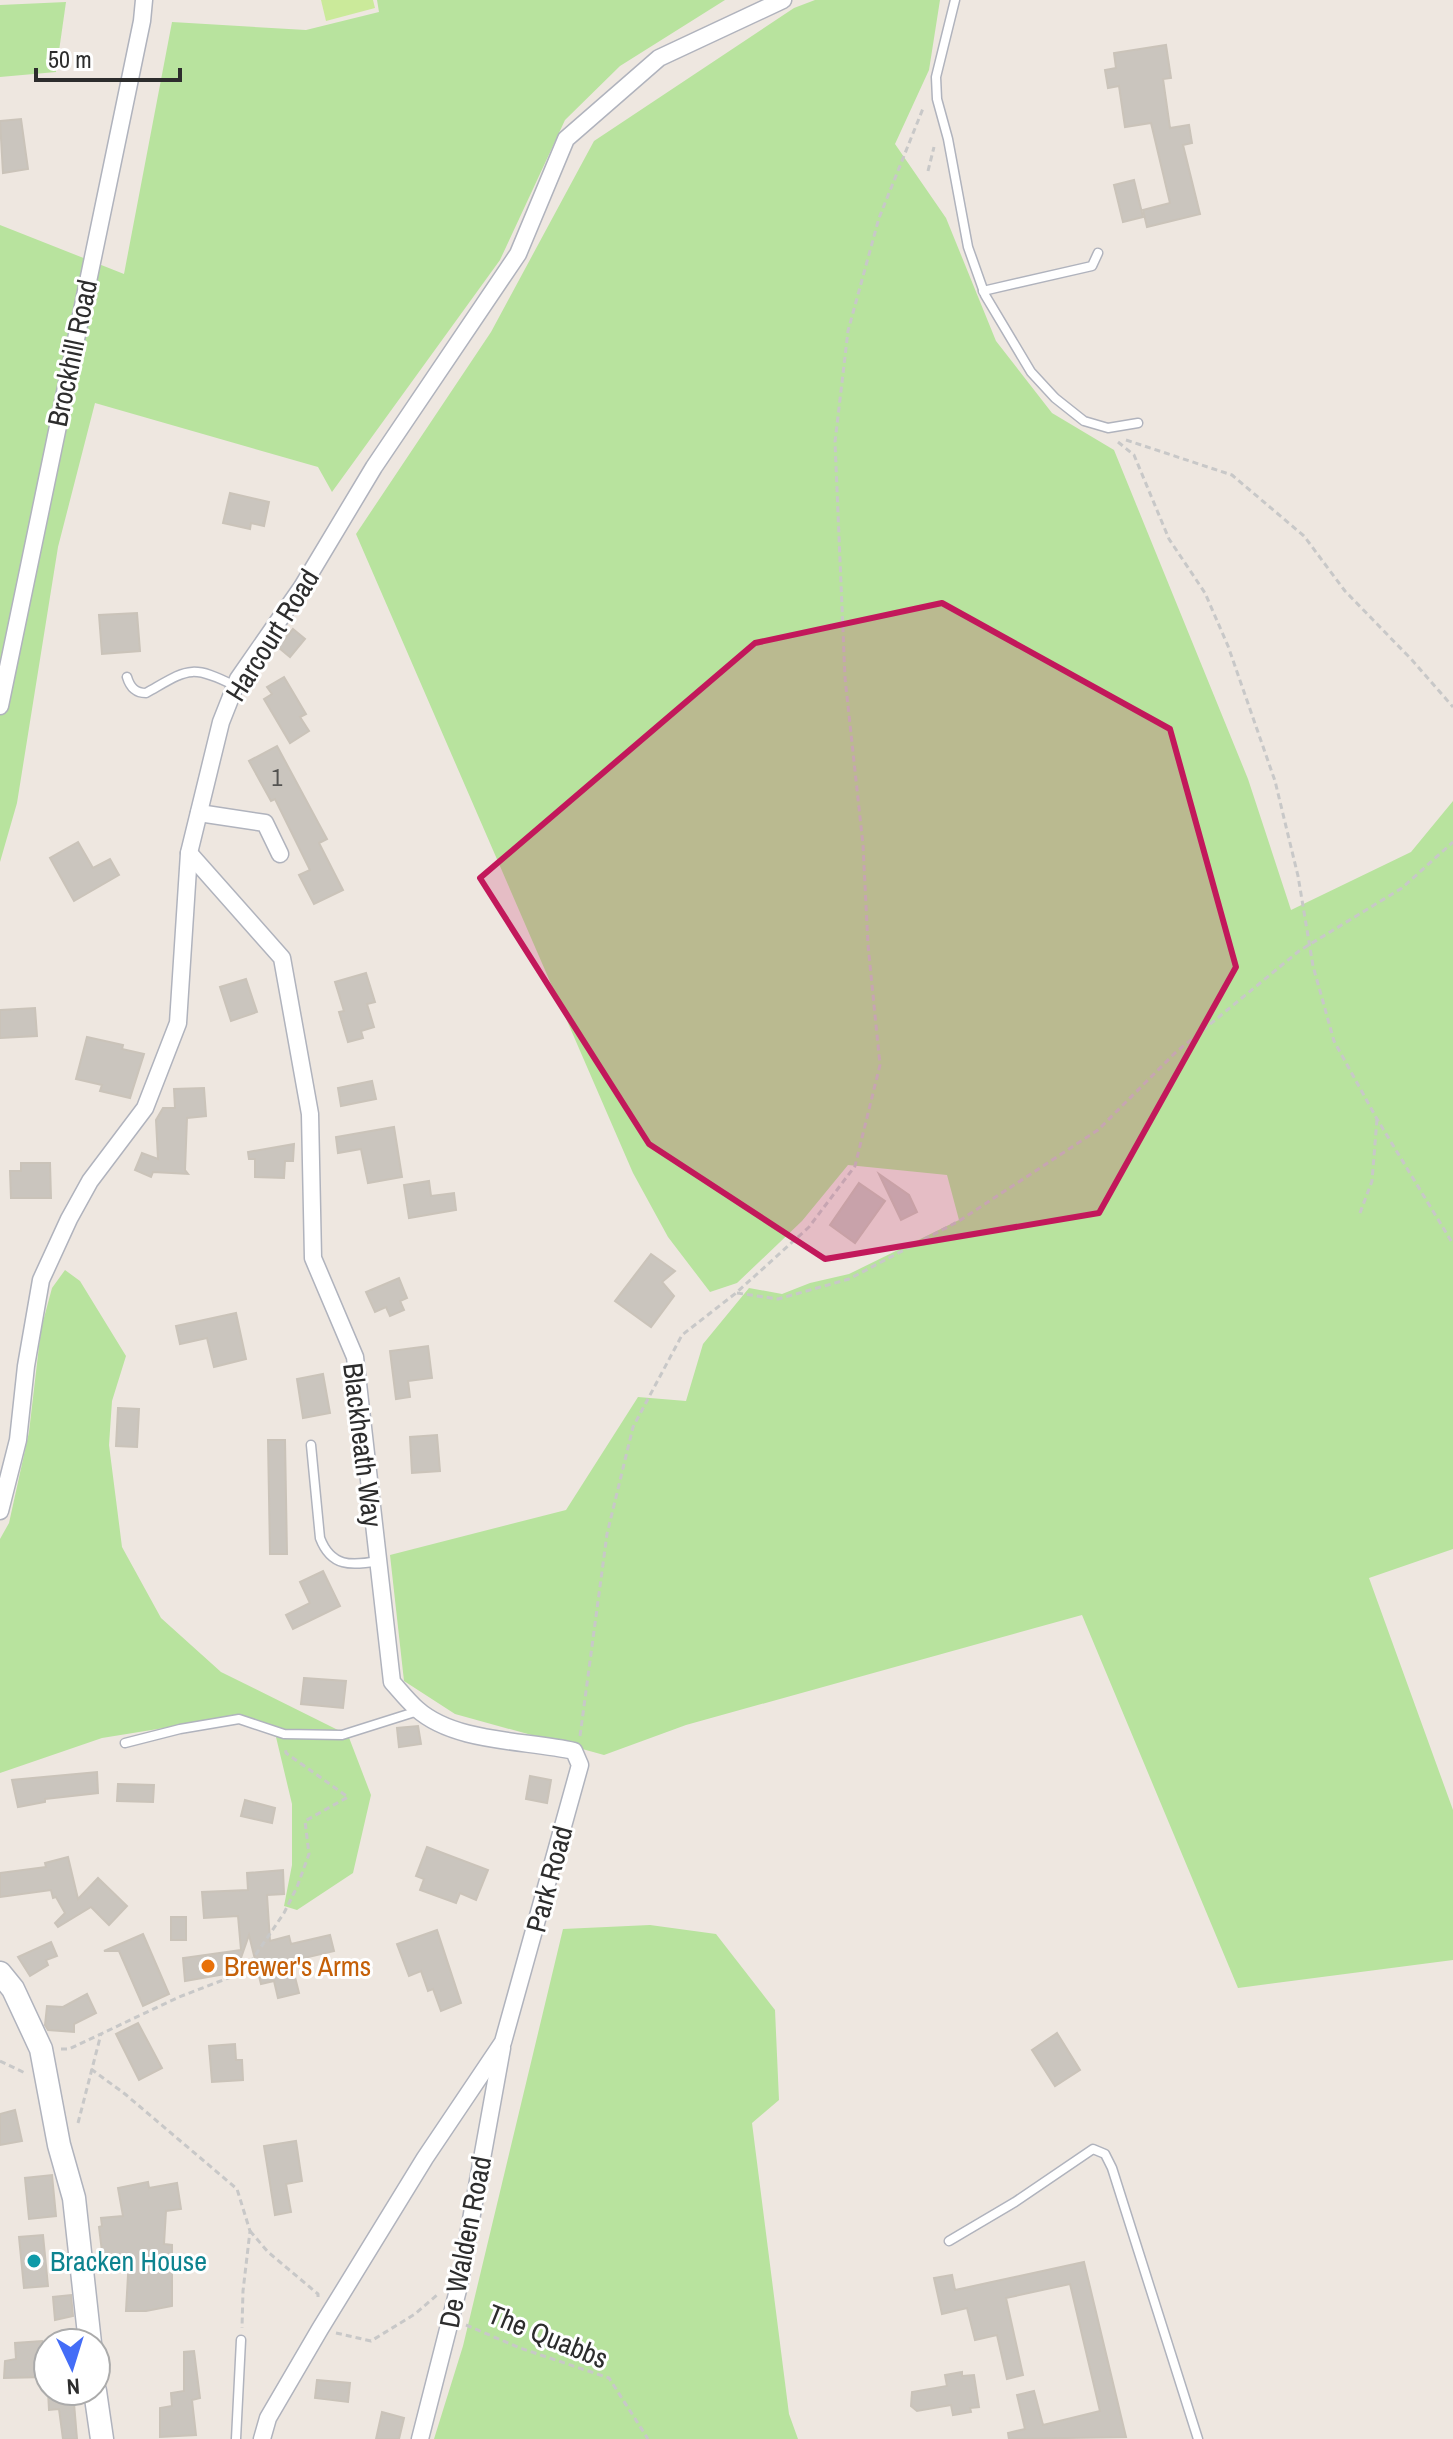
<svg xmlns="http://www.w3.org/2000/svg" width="1453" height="2439" viewBox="0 0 1453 2439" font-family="'Archivo Narrow',sans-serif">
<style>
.green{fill:#b8e39e}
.pitch{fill:#cbea9a}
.building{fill:#cac5be;stroke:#cac3b9;stroke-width:2}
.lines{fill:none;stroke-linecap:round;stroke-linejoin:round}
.service-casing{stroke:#b0b3bd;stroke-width:11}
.minor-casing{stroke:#b0b3bd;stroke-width:19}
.secondary-casing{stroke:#b0b3bd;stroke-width:25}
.path{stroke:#c8c8c8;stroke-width:3;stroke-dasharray:6 4;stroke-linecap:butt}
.service{stroke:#fff;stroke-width:8}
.minor{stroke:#fff;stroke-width:16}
.secondary{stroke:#fff;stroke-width:22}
.marked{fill:#c2185b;fill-opacity:0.2;stroke:#c2185b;stroke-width:6;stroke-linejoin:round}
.food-dot{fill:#e8710a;stroke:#fff;stroke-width:3}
.culture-dot{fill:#0f9aa8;stroke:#fff;stroke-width:3}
.labels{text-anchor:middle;stroke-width:6;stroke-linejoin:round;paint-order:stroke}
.number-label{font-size:24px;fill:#545351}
.street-label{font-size:28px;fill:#2d2d2d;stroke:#fff}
.food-label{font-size:28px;fill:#c56008;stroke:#fff;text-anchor:start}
.culture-label{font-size:28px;fill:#0d838f;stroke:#fff;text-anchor:start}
</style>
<rect width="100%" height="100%" fill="#eee7e0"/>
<g class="green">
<polygon points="377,0 725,0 620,66 565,120 500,260 332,492 318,467 95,403 58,547 17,803 0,862 0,225 124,274 172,22 306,30 379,12"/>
<polygon points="815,0 940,0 929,70 895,144 946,218 996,341 1052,413 1114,450 1248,779 1291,910 1411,852 1453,801 1453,1549 1369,1578 1453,1810 1453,1960 1238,1988 1082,1615 686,1725 604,1755 455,1714 404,1681 390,1555 566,1510 638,1397 686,1401 703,1344 749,1288 782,1294 810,1283 849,1274 959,1220 947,1175 848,1165 802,1221 737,1283 710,1292 668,1237 633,1173 356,534 491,332 594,141 794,8"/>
<polygon points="66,2 56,72 0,77 0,5"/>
<polygon points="65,1270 80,1281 126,1356 112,1401 109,1445 122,1547 161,1618 221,1672 348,1735 371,1795 353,1873 297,1910 284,1906 292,1865 292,1804 276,1737 238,1716 102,1738 0,1773 0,1539 9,1523 29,1432 41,1329 52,1288"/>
<polygon points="650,1925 716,1934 775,2010 779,2100 752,2123 789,2414 798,2439 434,2439 463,2346 563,1929"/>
</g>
<polygon class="pitch" points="321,0 373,0 375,8 326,21"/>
<g class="building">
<polygon points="1166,45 1171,78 1163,79 1170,128 1189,125 1192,143 1183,145 1200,214 1147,227 1143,210 1170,203 1151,123 1125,127 1119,86 1108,88 1105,70 1116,68 1114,53"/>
<polygon points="21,119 28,169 3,173 0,121"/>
<polygon points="1134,180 1143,217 1123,222 1114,185"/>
<polygon points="230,493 269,502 264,526 251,523 250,529 223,523"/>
<polygon points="137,613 140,651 102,654 99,615"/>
<polygon points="293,629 305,639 290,657 278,647"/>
<polygon points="284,677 306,714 300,717 309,731 290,743 264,699 272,694 267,687"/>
<polygon points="277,746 327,839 319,843 343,890 314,904 299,875 310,870 275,799 271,801 249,761"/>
<polygon points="78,842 93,868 110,859 119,875 74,901 50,858"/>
<polygon points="366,973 375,1002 367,1004 374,1027 361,1031 363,1038 348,1042 339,1012 344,1011 335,982"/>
<polygon points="246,979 257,1012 231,1021 220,987"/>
<polygon points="35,1008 37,1036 0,1038 0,1010"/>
<polygon points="87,1037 123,1045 122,1049 144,1054 130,1098 100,1091 102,1085 76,1079"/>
<polygon points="372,1081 376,1099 341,1106 338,1088"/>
<polygon points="204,1088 206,1116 187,1118 185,1170 188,1174 153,1172 151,1177 135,1170 142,1153 158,1159 156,1120 163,1108 175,1108 174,1089"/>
<polygon points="394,1127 402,1177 368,1183 361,1149 338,1153 336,1137"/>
<polygon points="294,1144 293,1161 285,1161 284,1178 255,1177 255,1159 249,1159 248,1152"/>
<polygon points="21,1163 50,1163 51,1198 11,1198 10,1171 21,1171"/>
<polygon points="879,1174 909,1195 917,1212 901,1220"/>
<polygon points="429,1181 431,1196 454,1193 456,1210 409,1218 404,1185"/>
<polygon points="859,1183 885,1201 855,1243 830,1225"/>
<polygon points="651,1254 675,1271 662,1282 674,1296 651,1327 615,1301"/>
<polygon points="399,1278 407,1298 400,1301 404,1310 390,1316 386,1307 375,1312 366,1292"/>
<polygon points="236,1313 246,1359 214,1367 207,1338 180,1344 176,1326"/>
<polygon points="428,1346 432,1378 408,1381 410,1397 396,1399 390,1351"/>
<polygon points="323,1374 330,1413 303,1418 297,1379"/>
<polygon points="118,1408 139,1409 137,1447 116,1446"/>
<polygon points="437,1435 440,1471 412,1473 410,1437"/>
<polygon points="268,1440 285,1440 287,1554 270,1554"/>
<polygon points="323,1571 340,1606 293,1629 286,1615 310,1603 300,1582"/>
<polygon points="304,1678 346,1681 343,1708 301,1704"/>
<polygon points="418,1726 421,1744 399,1747 397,1728"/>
<polygon points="97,1772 98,1793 45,1799 45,1802 18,1807 12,1780"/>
<polygon points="530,1776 551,1780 547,1803 526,1799"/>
<polygon points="118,1784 154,1785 153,1802 117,1801"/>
<polygon points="245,1800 275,1808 272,1823 241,1816"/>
<polygon points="427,1847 488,1870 476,1900 460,1893 456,1903 420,1890 424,1879 416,1876"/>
<polygon points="68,1857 78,1899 98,1878 127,1906 109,1925 91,1907 58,1927 55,1923 65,1913 56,1897 53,1898 51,1890 0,1897 0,1873 46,1867 45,1863"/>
<polygon points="283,1870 284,1894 267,1895 270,1941 289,1936 291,1944 330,1935 334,1951 291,1961 299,1993 278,1998 274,1981 261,1984 249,1935 236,1972 185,1981 183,1958 241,1950 238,1916 204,1918 202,1892 248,1890 247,1873"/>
<rect x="171" y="1917" width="15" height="23"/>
<polygon points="437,1930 461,2003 441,2011 433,1989 428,1991 421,1971 409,1976 397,1944"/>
<polygon points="143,1934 169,1994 143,2006 119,1951 104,1951"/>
<polygon points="51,1942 57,1956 46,1960 48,1965 30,1976 18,1957"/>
<polygon points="87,1994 96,2013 74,2024 74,2032 48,2030 45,2025 47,2006 63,2007"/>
<polygon points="138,2023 162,2068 139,2080 116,2034"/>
<polygon points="1057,2033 1080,2070 1055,2086 1032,2050"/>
<polygon points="235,2044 236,2060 242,2060 243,2080 212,2082 209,2046"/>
<polygon points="15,2110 22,2141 0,2145 0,2114"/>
<polygon points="296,2141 302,2181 286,2184 291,2212 275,2215 264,2146"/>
<polygon points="52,2175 56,2216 29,2219 25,2178"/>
<polygon points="148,2182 149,2188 177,2183 181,2209 166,2211 164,2244 172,2245 172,2306 146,2311 126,2311 129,2257 103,2260 99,2227 102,2226 101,2218 123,2216 118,2188"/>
<polygon points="43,2235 48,2286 24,2288 19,2237"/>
<polygon points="1084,2262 1126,2437 1009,2439 1008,2433 1025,2429 1017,2395 1034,2391 1043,2425 1100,2411 1070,2284 1006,2298 1023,2375 1007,2379 997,2335 975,2340 967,2308 942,2314 934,2278 952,2275 955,2290"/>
<polygon points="71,2295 73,2316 55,2320 53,2297"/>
<polygon points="42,2341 45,2377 4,2378 5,2361 16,2359 15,2343"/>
<polygon points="194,2351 200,2398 192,2400 196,2435 160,2437 160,2408 172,2406 171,2393 184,2391 184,2352"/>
<polygon points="962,2372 962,2376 974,2375 979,2407 970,2408 971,2412 953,2415 951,2405 917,2411 911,2406 912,2392 947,2386 945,2375"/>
<polygon points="317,2380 350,2383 348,2402 315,2398"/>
<polygon points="48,2391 73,2391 77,2439 63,2439 59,2409 49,2410"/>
<polygon points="382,2412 404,2418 399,2439 376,2439"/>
</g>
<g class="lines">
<defs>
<g id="service">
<polyline points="955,0 936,77 937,99 948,139 968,247 985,295 1031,372 1055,398 1084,421 1108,428 1138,423"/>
<polyline points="983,291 1092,266 1098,253"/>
<path d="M 127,677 C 130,687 135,693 146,693 C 187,670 190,663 235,686"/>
<path d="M 311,1445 L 320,1538 C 331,1567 351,1566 378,1561"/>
<polyline points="125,1743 180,1729 239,1719 284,1734 342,1735 418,1711"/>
<polyline points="949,2241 1015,2202 1093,2149 1105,2154 1112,2168 1198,2439"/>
<polyline points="236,2439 241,2340"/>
</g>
<g id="minor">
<polyline points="0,706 142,21 144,0"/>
<polyline points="199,813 265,823 280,854"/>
<path d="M 189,853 L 282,958 L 310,1114 L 313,1258 L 355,1357 L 392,1682 C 400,1691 408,1701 417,1709 C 455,1743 526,1740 574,1751 L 580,1765 L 503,2042 L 425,2158 L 320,2329 L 268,2418 L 262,2439"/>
<polyline points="0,1511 18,1440 26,1366 41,1280 69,1219 90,1181 145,1108 178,1023 189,853 221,722 238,679 302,587 374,467 518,254 566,139 659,58 783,0"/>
<polyline points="420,2439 459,2286 502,2048"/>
</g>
<g id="secondary">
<polyline points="0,1973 13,1989 41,2049 59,2145 74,2198 90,2343"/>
<polyline points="95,2391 102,2439"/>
</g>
</defs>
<use href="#service" class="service-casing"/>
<use href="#minor" class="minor-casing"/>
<use href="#secondary" class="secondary-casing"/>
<g class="path">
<polyline points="928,171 934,147"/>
<polyline points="1126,440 1232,475 1304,536 1345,591 1412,660 1453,707"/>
<polyline points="1118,442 1134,455 1169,539 1205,593 1228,646 1275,781 1298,876 1313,966 1334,1041 1377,1119 1453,1244"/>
<polyline points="1360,1213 1372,1181 1377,1119"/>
<polyline points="737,1293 778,1299 849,1279 959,1221 1098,1130 1175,1053 1299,951 1402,888 1453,842"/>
<polyline points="580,1736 607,1534 633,1427 682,1335 736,1293 809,1227 855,1166 880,1065 868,945 863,845 845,678 835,442 848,331 879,218 924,106"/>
<polyline points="61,2049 69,2049 179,1997 244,1972 284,1913 297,1887 309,1854 305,1821 348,1797 286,1753 285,1747"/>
<polyline points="0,2061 25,2073"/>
<polyline points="91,2069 125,2094 237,2189 250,2231 243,2291 242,2328"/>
<polyline points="78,2123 101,2034"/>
<polyline points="250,2231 268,2252 318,2294 318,2298"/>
<polyline points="466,2325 520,2348 609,2378 648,2439"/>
<polyline points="336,2333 371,2341 415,2314 437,2295"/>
</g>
<use href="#service" class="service"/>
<use href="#minor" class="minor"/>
<use href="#secondary" class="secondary"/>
</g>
<path class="marked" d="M 942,603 L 1170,729 L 1236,967 L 1099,1213 L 825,1259 L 649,1144 L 480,878 L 755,643 Z"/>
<circle class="food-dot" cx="208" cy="1966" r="8"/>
<circle class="culture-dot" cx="34" cy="2261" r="8"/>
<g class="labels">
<g class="number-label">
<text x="277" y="786">1</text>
</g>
<g class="street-label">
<text transform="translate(72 353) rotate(-78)" y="10">Brockhill Road</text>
<text transform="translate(272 635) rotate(-58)" y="10">Harcourt Road</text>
<text transform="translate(363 1445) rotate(83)" y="10">Blackheath Way</text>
<text transform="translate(549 1879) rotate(-75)" y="10">Park Road</text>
<text transform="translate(465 2242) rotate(-79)" y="10">De Walden Road</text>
<text transform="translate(548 2336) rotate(22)" y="10">The Quabbs</text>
</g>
<g class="food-label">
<text x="224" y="1976">Brewer's Arms</text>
</g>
<g class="culture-label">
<text x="50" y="2271">Bracken House</text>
</g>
</g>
<g transform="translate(72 2367) rotate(176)"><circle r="38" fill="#ffffff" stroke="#ababab" stroke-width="2"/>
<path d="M0-6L14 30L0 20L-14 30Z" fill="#446df7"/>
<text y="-12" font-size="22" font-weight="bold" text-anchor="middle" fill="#2d2d2d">N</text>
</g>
<path d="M36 68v12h144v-12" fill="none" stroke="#2d2d2d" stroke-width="4"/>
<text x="48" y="68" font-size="24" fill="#2d2d2d" stroke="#ffffff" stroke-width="6" paint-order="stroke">50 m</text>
</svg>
